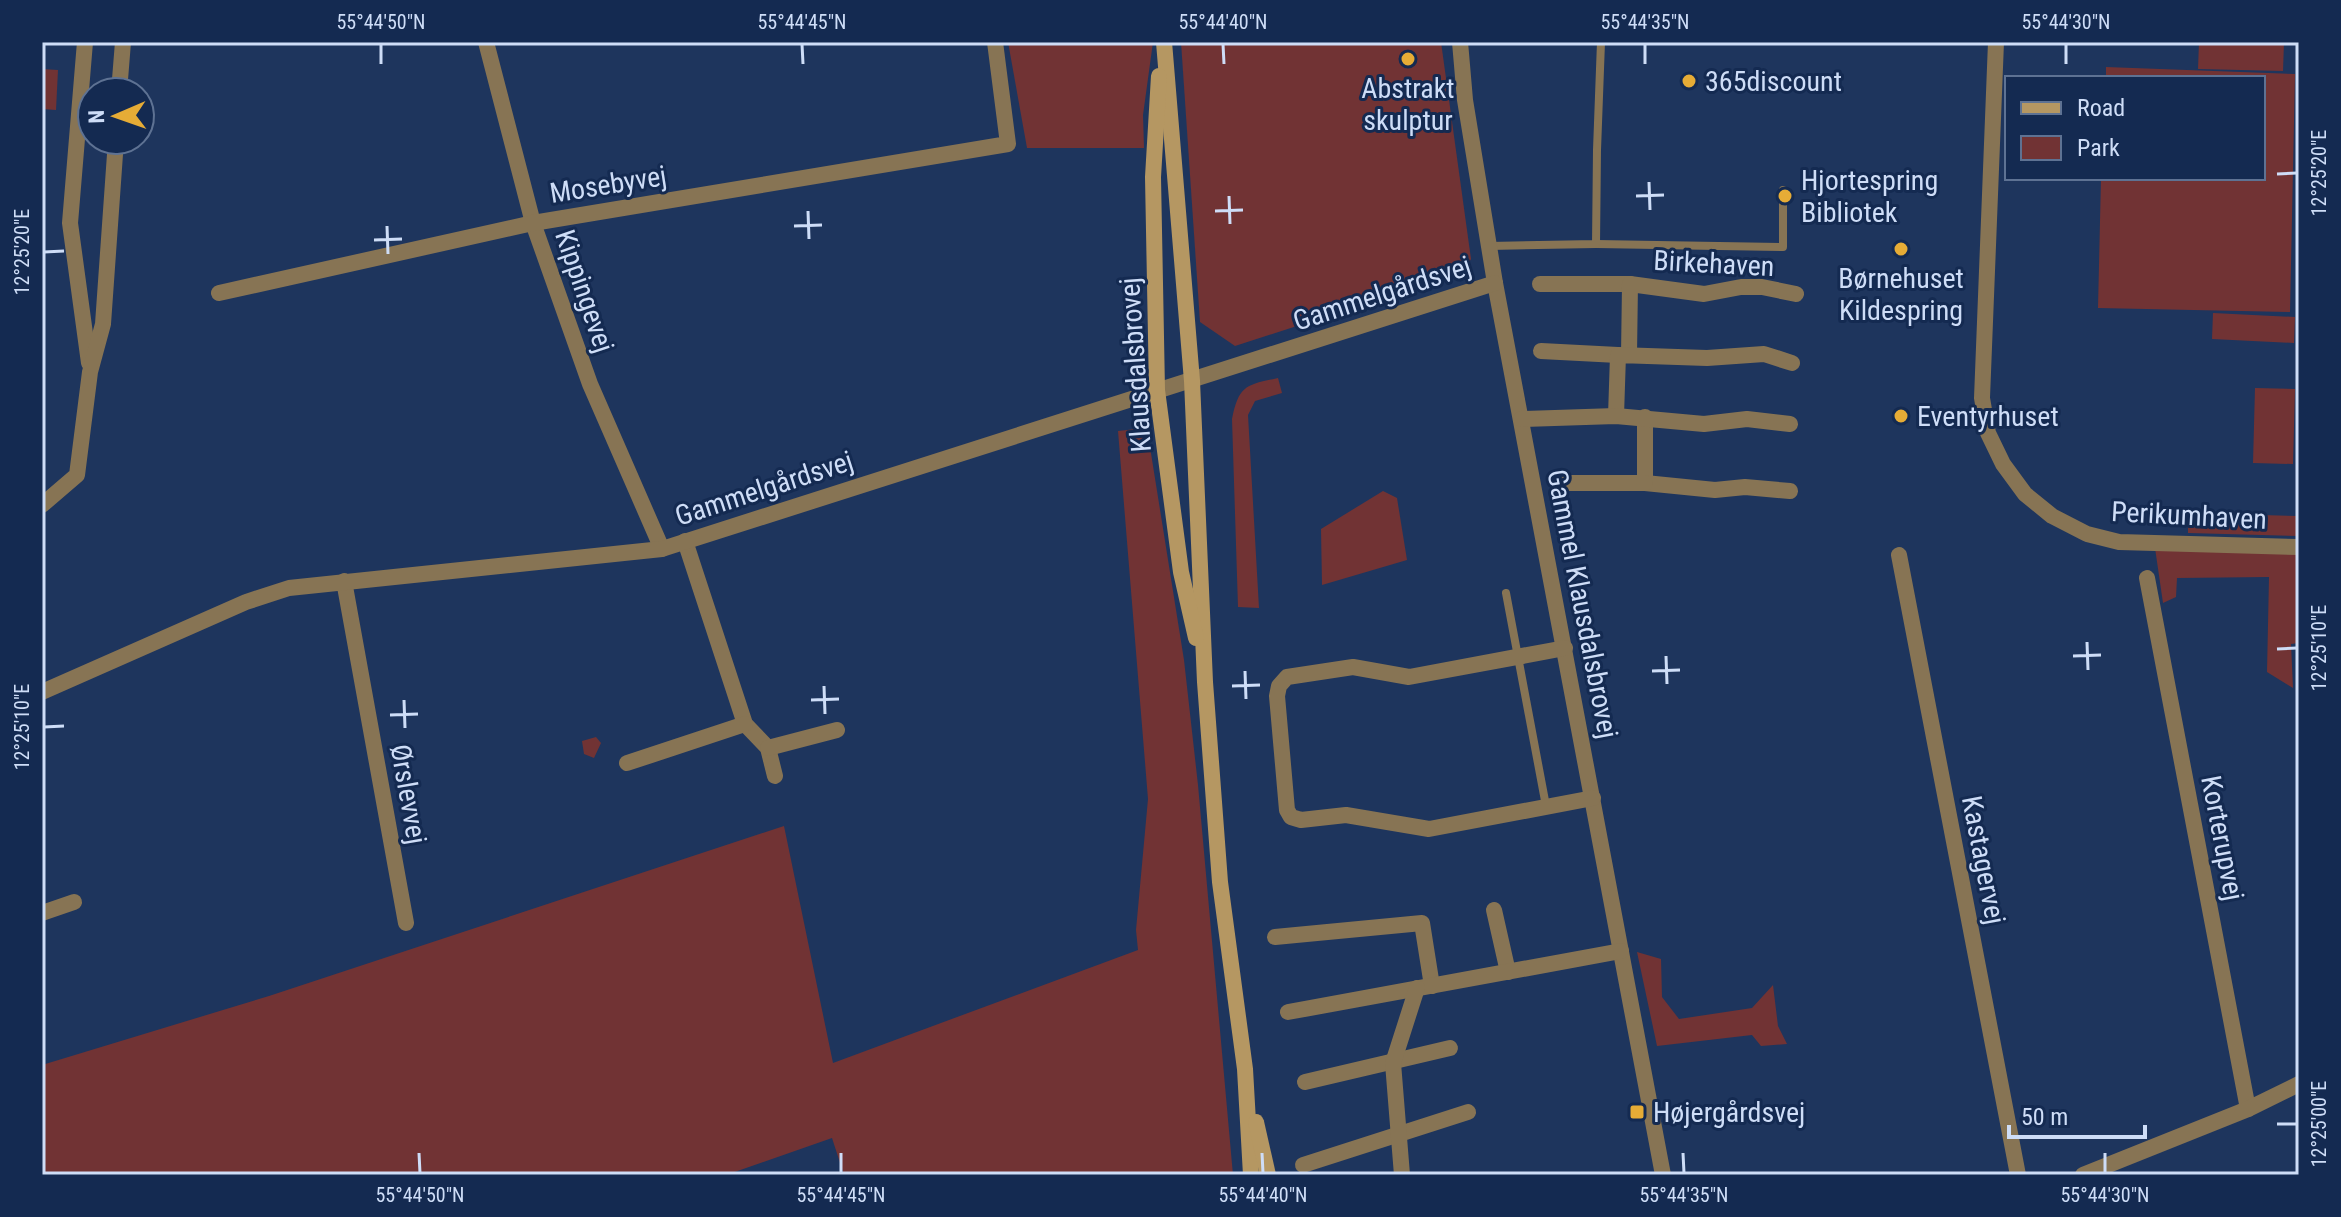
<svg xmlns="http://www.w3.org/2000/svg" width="2341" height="1217" viewBox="0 0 2341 1217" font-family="'Roboto Condensed',sans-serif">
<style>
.green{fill:#713334}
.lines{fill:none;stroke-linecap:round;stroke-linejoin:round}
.lane{stroke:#877454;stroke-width:8}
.street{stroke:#877454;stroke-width:16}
.secondary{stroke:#b59762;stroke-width:16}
.ticks{fill:none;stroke:#ceddf7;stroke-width:3}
.poi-dot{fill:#e6ac36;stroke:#142a51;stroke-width:3}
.labels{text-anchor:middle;stroke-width:6;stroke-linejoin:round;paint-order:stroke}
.poi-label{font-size:28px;fill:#ceddf7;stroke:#142a51;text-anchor:start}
.street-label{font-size:28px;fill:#ceddf7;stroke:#142a51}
.neatline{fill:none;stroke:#ceddf7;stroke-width:3}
.ticks-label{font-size:20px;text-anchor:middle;fill:#ceddf7}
</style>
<rect width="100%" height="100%" fill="#1e355d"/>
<g class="green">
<polygon points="1008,42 1153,42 1143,115 1144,148 1027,148"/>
<polygon points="1181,42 1441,42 1471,259 1463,272 1235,346 1200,322"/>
<polygon points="2199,42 2284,42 2283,71 2198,69"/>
<polygon points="2106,67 2295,74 2290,312 2098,308 2101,178 2263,178 2263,78 2106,78"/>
<polygon points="42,69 58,70 56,110 42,109"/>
<polygon points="2213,313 2295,317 2294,343 2212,339"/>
<path d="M 1278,378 L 1282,393 L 1255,401 L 1248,415 L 1259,608 L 1238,607 L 1232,419 C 1239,385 1246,385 1278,378 Z"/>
<polygon points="2255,388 2295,389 2293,464 2253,463"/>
<polygon points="1136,429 1150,447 1184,660 1198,785 1233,1175 844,1175 832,1138 726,1175 42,1175 42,1065 269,996 784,826 833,1063 1138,950 1136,930 1148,799 1118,431"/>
<polygon points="1383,491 1397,498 1407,560 1322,585 1321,529"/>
<polygon points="2188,513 2299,516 2299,536 2188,533"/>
<polygon points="2155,548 2299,553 2299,643 2291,644 2293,688 2267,672 2269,577 2177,578 2176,597 2163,603"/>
<polygon points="596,737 601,743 594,758 584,754 582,741"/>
<polygon points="1637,952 1661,959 1662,997 1679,1019 1752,1008 1773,985 1778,1026 1787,1044 1761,1046 1752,1035 1657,1046"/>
</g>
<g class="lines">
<g class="lane">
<polyline points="1596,244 1783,247 1783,190"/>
<polyline points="1489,246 1596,244 1597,150 1601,42"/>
<polyline points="1506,593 1546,806"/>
</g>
<g class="street">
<polyline points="85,42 70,223 89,363"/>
<polyline points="486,42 533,223 590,384 662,549"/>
<polyline points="1460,42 1465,100 1495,283 1663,1175"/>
<polyline points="1996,42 1982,398 1988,433 2003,464 2025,494 2052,516 2087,534 2119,542 2299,547"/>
<polyline points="119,92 123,42"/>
<polyline points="1540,284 1630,284"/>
<polyline points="219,293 533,223 1008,144 995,42"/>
<polyline points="1541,351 1618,355"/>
<polyline points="1629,355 1630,284 1704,294 1741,287 1762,287 1796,294"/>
<polyline points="1616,416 1618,355 1707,358 1764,354 1792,363"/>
<polyline points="1645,417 1645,483 1715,490 1745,487 1790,491"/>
<polyline points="1521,419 1616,416 1704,424 1747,419 1790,424"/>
<polyline points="1568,483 1645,483"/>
<polyline points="42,505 77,475 90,372 103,324 116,140"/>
<polyline points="685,541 745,724 768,748 775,776"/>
<polyline points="1899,555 2018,1175"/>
<polyline points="2147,578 2248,1109"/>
<polyline points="344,581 406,923"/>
<polyline points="1565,648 1409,677 1353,667 1287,677 1279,686 1277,696 1287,810 1291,817 1301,820 1346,815 1429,829 1593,798"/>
<polyline points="42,692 246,602 289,588 662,549 1495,283"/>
<polyline points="768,748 837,730"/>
<polyline points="627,763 745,724"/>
<polyline points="1494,910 1508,972"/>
<polyline points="42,913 74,902"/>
<polyline points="1275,937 1422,923 1432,986"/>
<polyline points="1288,1012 1621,951"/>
<polyline points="1305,1082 1450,1048"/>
<polyline points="1303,1165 1468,1112"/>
<polyline points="1402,1175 1393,1063 1417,988"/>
<polyline points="2083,1175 2248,1109 2299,1084"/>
</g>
<g class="secondary">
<polyline points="1164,42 1192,381 1205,682 1220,882 1245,1069 1251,1175"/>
<polyline points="1159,76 1153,177 1157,390 1181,572 1196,638"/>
<polyline points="1256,1122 1268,1175"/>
</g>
</g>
<path class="ticks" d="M 381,44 L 381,64M 802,44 L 803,64M 1223,44 L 1224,64M 1645,44 L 1645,64M 2066,44 L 2066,64M 2277,174 L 2297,173M 1649,182 L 1650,210M 1229,196 L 1230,224M 1636,196 L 1664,195M 808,211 L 809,239M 1215,211 L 1243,210M 387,226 L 388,254M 794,226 L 822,225M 374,240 L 402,239M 44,252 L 64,251M 2087,642 L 2088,670M 2277,649 L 2297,648M 1666,656 L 1667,684M 2073,656 L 2101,655M 1245,671 L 1246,699M 1652,671 L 1680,670M 824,686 L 825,714M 1232,686 L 1260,685M 404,700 L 405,728M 811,700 L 839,699M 390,715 L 418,714M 44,727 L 64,726M 2277,1124 L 2297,1124M 419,1153 L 420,1173M 841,1153 L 841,1173M 1262,1153 L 1263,1173M 1683,1153 L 1684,1173M 2105,1153 L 2105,1173"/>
<g class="poi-dot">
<circle cx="1408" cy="59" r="8"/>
<circle cx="1689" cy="81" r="8"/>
<circle cx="1785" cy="196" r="8"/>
<circle cx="1901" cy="249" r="8"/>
<circle cx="1901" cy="416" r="8"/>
<rect x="1629" y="1104" width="16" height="16" rx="4"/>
</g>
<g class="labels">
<g class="poi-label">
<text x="1705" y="91">365discount</text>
<text x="1408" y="98" text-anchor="middle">Abstrakt<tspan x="1408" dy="32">skulptur</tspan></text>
<text x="1801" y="190">Hjortespring<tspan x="1801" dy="32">Bibliotek</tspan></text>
<text x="1901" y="288" text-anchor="middle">Børnehuset<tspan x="1901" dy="32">Kildespring</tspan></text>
<text x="1917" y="426">Eventyrhuset</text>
<text x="1653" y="1122">Højergårdsvej</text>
</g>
<g class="street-label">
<text transform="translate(608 184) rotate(-9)" y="10">Mosebyvej</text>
<text transform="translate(1714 263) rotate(3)" y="10">Birkehaven</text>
<text transform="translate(585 291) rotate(71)" y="10">Kippingevej</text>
<text transform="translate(1382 293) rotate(-18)" y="10">Gammelgårdsvej</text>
<text transform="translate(1135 365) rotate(-94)" y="10">Klausdalsbrovej</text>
<text transform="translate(764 488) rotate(-18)" y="10">Gammelgårdsvej</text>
<text transform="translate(2189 515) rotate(3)" y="10">Perikumhaven</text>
<text transform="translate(1583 604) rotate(79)" y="10">Gammel Klausdalsbrovej</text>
<text transform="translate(409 794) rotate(80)" y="10">Ørslevvej</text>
<text transform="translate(2223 838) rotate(79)" y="10">Korterupvej</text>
<text transform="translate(1984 860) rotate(79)" y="10">Kastagervej</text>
</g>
</g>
<rect width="2341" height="1217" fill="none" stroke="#142a51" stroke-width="88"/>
<rect x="2005" y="76" width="260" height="104" fill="#142a51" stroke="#5e7293" stroke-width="2"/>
<rect x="2021" y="102" width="40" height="12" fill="#b59762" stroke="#5e7293" stroke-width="2"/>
<text x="2077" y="116" font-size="24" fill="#ceddf7">Road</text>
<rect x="2021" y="136" width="40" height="24" fill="#713334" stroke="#5e7293" stroke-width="2"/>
<text x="2077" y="156" font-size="24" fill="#ceddf7">Park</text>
<g transform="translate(116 116) rotate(268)"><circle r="38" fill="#142a51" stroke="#5e7293" stroke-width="2"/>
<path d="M0-6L14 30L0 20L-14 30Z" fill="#e6ac36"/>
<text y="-12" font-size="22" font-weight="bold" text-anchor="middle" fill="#ceddf7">N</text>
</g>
<path d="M2009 1125v12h136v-12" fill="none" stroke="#ceddf7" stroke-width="4"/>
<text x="2021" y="1125" font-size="24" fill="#ceddf7" stroke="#142a51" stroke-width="6" paint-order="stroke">50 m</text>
<rect x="44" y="44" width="2253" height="1129" class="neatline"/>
<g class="ticks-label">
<text x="381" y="29">55°44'50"N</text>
<text x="802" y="29">55°44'45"N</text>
<text x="1223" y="29">55°44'40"N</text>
<text x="1645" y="29">55°44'35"N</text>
<text x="2066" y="29">55°44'30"N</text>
<text transform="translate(2319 173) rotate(-90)" y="7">12°25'20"E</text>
<text transform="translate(22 252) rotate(-90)" y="7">12°25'20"E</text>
<text transform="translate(2319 648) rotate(-90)" y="7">12°25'10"E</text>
<text transform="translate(22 727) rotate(-90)" y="7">12°25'10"E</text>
<text transform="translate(2319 1124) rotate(-90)" y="7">12°25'00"E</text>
<text x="420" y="1202">55°44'50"N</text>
<text x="841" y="1202">55°44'45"N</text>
<text x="1263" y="1202">55°44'40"N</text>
<text x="1684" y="1202">55°44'35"N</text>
<text x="2105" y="1202">55°44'30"N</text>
</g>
</svg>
